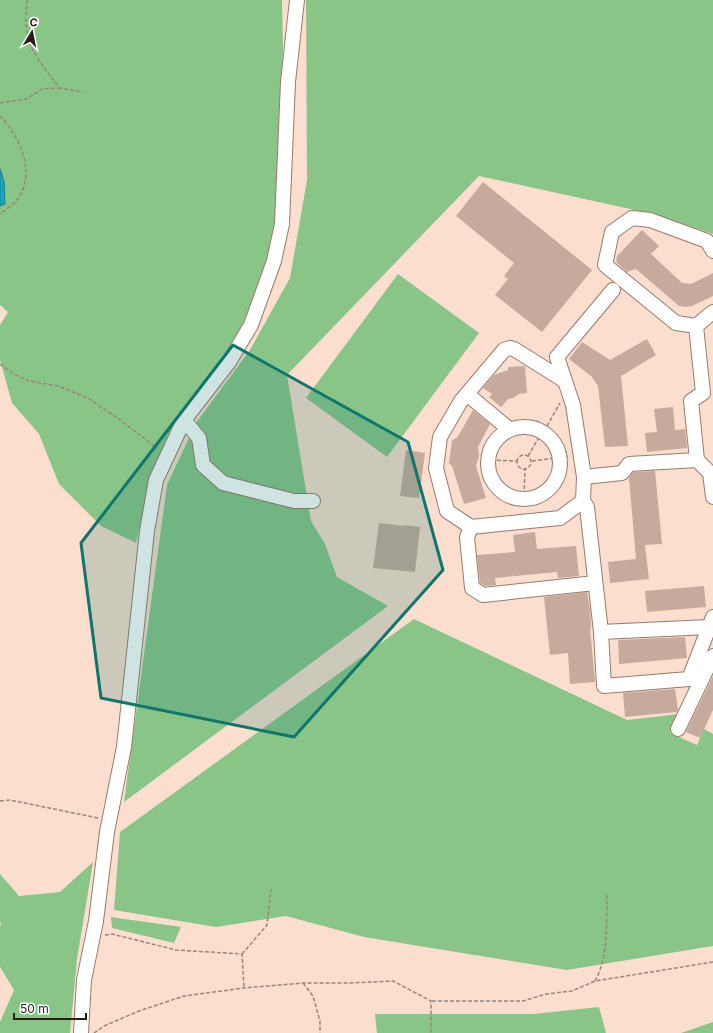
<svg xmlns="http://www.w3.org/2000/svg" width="713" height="1033" viewBox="0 0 713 1033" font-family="Inter,sans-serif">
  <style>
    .green { fill: #8ac588 }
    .water { fill: #17a6c3; stroke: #1c7d90 }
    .building { fill: #c6aa9b }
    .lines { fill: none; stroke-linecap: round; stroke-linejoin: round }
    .minor-casing { stroke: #967b6d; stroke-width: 16 }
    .path { stroke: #998579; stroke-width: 1.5; stroke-dasharray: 4 2; stroke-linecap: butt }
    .minor { stroke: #fff; stroke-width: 14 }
    .marked { fill: #0f766e; fill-opacity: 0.2; stroke: #0f766e; stroke-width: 3; stroke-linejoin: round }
  </style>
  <rect width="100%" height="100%" fill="#fcdece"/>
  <path class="green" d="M0,0H282L283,49L277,210L271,250L258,290L236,338L214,372L151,475L136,543L101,526L59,484L39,434L12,403L0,360V325L8,312L0,305V206L5,203L4,181L0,169Z
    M306,0H713V234L653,214L479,176L287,375L311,521L325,544L337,577L388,606L124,802L167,485L196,423L250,350L290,278L307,180Z
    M398,274L479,333L387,457L306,398Z
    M414,619L627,720L679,714L670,733L697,745L704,729L713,734V946L567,970L364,937L286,916L216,927L114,910L120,832Z
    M93,862L77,959L70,1033H0V1022L14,990L0,967V927L1,925L0,922V874L19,896L60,892Z
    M111,917L181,927L174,943L112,928Z
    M599,1007L606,1033H377L375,1014H534Z
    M713,1022V1033H681Z"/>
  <path class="water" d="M0,169L4,181L5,204L0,206Z"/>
  <path class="building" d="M483,182L592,270L542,332L495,295L508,279L504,276L514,263L456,216Z
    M642,230L659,246L651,254L682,283L691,284L713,273V296L692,306L686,307L679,306L636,269L627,272L618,264L616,262L617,256Z
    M647,339L656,355L621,376L628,446L605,447L598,386L591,376L569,359L582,342L610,360Z
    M525,366L527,393L519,394L513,398L508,399L501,407L489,397L492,394L483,388L494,375L508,370V367Z
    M673,407L675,430L685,429L687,448L647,452L645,433L657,432L654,409Z
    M473,410L490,424L478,447L479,456L476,466L486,498L464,504L452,466L449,463L452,440L457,438Z
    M406,450L425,453L419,498L400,496Z
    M655,471L662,544L645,545L649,579L610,583L608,562L636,559L629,478L633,472Z
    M379,523L404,526V525L420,527L415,572L373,568Z
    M535,532L537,549L576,546L579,576L558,578L557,572L495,578L496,585L485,586L480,583L477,555L515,552L513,535Z
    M704,586L706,607L647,612L645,591Z
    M587,592L590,610L591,628H590L595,682L570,684L568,653L550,655L544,597Z
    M685,637L687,658L619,664L618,640Z
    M713,676V710L700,738L686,732Z
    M675,689L678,710L677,712L625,717L623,693Z"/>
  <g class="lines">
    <defs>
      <path id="minor" d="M713,251L707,241L650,220L632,218L612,232L605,265L676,323L696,326L713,312
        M613,290L557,357L573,405L584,477L583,501L587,507L601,632L604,686L689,679L713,617
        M696,326L703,393L691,401L697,460L710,473L713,497
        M565,381L514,349L510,348L504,350L461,401L440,437L436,468L447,511L471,527L560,518L583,501
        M467,394L509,429
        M184,420L199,438L203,465L223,483L294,501H313
        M488 463a36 36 0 1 1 72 0a36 36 0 1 1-72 0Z
        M584,477L622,473L629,464L697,460
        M471,527L467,537L472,588L483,595L595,583
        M601,632L709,627
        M678,729L713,656
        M81,1033L84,980L96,921L107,832L124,747L147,531L156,480L184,420L229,362L251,325L274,261L282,224L288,82L297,0"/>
    </defs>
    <use href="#minor" class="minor-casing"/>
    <path class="path" d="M27,0C26,13 25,28 29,41C33,55 51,77 60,88L83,92
      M0,103L26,99L42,89L60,88
      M0,116C20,137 37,173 17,200C13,205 5,210 0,214
      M0,364L14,374L29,381L58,386L88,398L116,417L157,448
      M536,421C553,429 563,437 567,457H568
      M547,426L560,403
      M517 462a7 7 0 1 1 14 0a7 7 0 1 1-14 0Z
      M528,456L541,434
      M491,460L517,461
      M532,461L556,458
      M524,495L525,469
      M0,801L10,800L98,818
      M105,935L112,934L176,950L242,954L244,988
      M242,954L267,925L271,889
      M595,981C609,956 606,922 607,894
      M303,983L313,996L320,1021V1033
      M432,1001H523L546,994L572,991L595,981L713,962
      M94,1033L104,1026L139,1011L184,996L244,988L303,983H349L393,981L431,1001V1033"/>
    <use href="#minor" class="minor"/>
  </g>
  <path class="marked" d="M233,345L408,442L443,570L294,737L101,698L81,543Z"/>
  <g transform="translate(32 32) rotate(10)" stroke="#ffffff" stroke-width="3" paint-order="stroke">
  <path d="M0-3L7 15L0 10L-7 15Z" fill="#281e18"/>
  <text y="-6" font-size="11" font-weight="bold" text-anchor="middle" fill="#281e18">С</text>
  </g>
  <path d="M14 1013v6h72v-6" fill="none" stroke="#281e18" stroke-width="2"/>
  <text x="20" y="1013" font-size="12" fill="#281e18" stroke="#ffffff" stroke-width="3" paint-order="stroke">50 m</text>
</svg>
